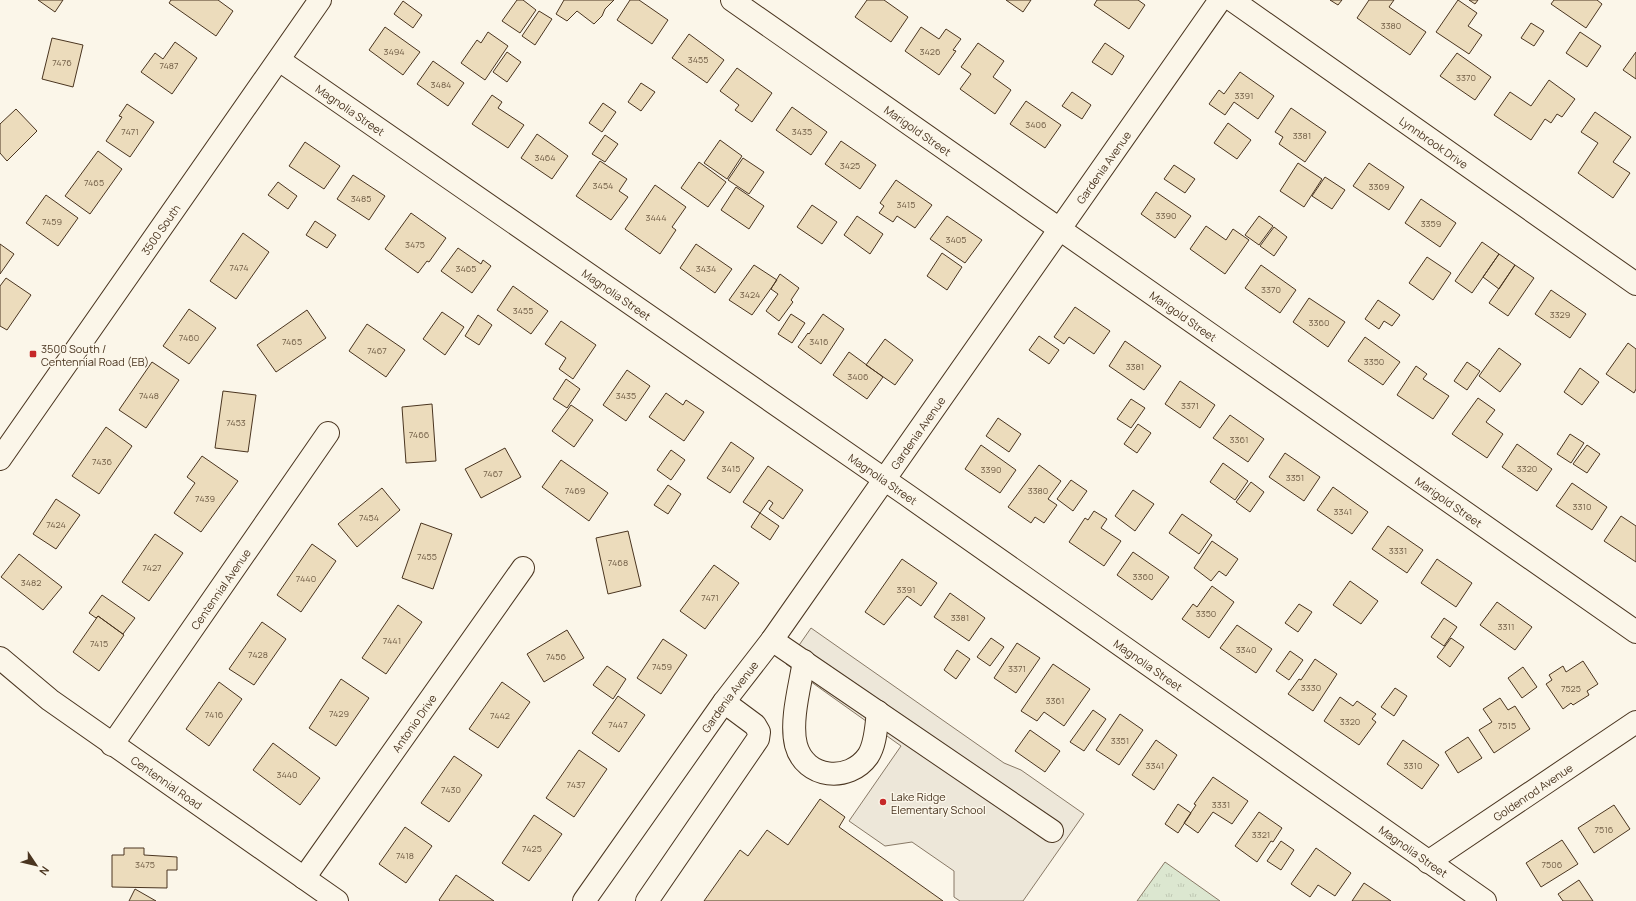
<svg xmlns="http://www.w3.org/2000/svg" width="1636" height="901" viewBox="0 0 1636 901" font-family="Manrope,sans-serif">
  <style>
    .grass { fill: url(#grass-tufts); stroke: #887966 }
    .parking { fill: #ede7d9; stroke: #887966 }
    .building { fill: #ecdcbc; stroke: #4a3520 }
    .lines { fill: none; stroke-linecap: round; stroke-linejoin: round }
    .minor-casing { stroke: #4a3520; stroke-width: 24 }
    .major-casing { stroke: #4a3520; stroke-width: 24 }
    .minor { stroke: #fbf6e9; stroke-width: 22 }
    .major { stroke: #fbf6e9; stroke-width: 22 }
    .poi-dot { fill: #c62828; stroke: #fbf6e9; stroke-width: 1.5 }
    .labels { text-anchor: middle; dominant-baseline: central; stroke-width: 3; stroke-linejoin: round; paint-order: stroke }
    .number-label { font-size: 9px; fill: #725f47 }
    .street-label { font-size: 11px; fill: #4a3520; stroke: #fbf6e9 }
    .poi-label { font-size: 11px; fill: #4a3520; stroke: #fbf6e9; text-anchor: start }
  </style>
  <defs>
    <pattern id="grass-tufts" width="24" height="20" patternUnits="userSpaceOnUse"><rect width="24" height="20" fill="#dce7d0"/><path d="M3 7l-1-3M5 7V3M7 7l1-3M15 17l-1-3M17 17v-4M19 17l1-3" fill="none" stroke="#bec7b2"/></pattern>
  </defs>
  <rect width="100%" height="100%" fill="#fbf6e9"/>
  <path class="grass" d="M1165,862L1220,901H1137Z"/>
  <path class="parking" d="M811,628L1004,763L1021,770L1084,814L1023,901H960L954,897V871L912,842L885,846L849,821L901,746L786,664Z"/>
  <path class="building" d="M38,0H63L55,12Z
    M171,0H218L233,11L216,36L169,3Z
    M517,0H523L536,10L520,33L502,21Z
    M564,0H614L605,9L602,16L594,24L577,11L567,21L556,14Z
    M630,0H639L668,20L652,44L617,20Z
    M867,0H884L908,17L891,42L855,17Z
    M1006,0H1031L1023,12Z
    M1097,0H1138L1145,5L1129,29L1094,5Z
    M1330,0H1342L1338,5Z
    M1369,0H1394L1389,7L1426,32L1410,55L1357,18Z
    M1458,0L1477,13L1468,26L1482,35L1469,54L1436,32Z
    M1469,0H1478L1475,4Z
    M1554,0H1597L1602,4L1586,28L1551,4Z
    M403,1L422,15L413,28L394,14Z
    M539,11L552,19L535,45L522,36Z
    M1531,23L1544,31L1534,46L1521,38Z
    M385,27L420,52L403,75L369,50Z
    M921,27L939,39L946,29L961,39L953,50L956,51L939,75L905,51Z
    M488,32L508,46L485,80L461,63L477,40L481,43Z
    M1580,32L1601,46L1587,67L1566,53Z
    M689,34L724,60L707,83L672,58Z
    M52,38L83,45L73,87L42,79Z
    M175,42L197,58L172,94L141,72L155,53L163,59Z
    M978,43L1004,61L993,77L1011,90L995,114L960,89L971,74L961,67Z
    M1105,43L1124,56L1112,75L1092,62Z
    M507,52L521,62L507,82L493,72Z
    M1636,52V79L1623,70Z
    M1457,53L1491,77L1475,100L1440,76Z
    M433,61L464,83L448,106L417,84Z
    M737,68L772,93L752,122L735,110L739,105L720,91Z
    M1240,72L1274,96L1258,119L1234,102L1225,115L1209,104L1219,90L1224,94Z
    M1549,80L1575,99L1562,117L1557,114L1551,123L1545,119L1531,140L1494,115L1510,92L1531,106Z
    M641,83L655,92L641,111L628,102Z
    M1072,92L1091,105L1082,119L1062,106Z
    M492,95L502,102L498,108L524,125L508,148L472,124Z
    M1026,101L1061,125L1045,148L1010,124Z
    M603,103L616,112L602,132L589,123Z
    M127,104L154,122L130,157L106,141L122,117L119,116Z
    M792,107L827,132L811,155L776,130Z
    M1291,108L1326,132L1305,162L1279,144L1283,137L1275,132Z
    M16,109L37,131L7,161L0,153V124Z
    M1595,112L1631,137L1613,162L1630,173L1613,198L1578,173L1598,143L1581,132Z
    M1228,123L1251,140L1237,159L1214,143Z
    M537,134L568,156L552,179L521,158Z
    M605,135L618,144L605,162L592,154Z
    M720,140L742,156L727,179L704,163Z
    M841,141L876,165L860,189L825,164Z
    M305,142L340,166L324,189L289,166Z
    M98,151L122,169L90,214L65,196Z
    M743,158L764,172L749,194L728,180Z
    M600,161L627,179L619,191L628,197L611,220L576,196Z
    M699,162L726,182L708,207L681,188Z
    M1298,163L1322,179L1304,207L1280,191Z
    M1369,163L1404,187L1389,210L1353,186Z
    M1174,165L1195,179L1185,193L1164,179Z
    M353,175L385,196L369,220L337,199Z
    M1325,177L1345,190L1332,209L1312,196Z
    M896,180L932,205L915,228L897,216L893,222L879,213L884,206L880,203Z
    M278,182L297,196L288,209L268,195Z
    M655,185L686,207L672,227L676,230L660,254L625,229Z
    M736,187L764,206L749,229L721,210Z
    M1156,192L1191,216L1175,238L1141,214Z
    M46,195L78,218L58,246L26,223Z
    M1421,199L1456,223L1440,247L1405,223Z
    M812,205L837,222L822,244L797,227Z
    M411,213L446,238L429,262L427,261L418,273L385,249Z
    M857,216L883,234L870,254L844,235Z
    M947,216L982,240L965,263L930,239Z
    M1259,216L1273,226L1259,245L1245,235Z
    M315,221L336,235L327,248L306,235Z
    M1206,226L1226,240L1233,229L1249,240L1225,274L1190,249Z
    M1274,227L1287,237L1274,256L1260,246Z
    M243,233L269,252L236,299L210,281Z
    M1482,242L1499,254L1472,293L1455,281Z
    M0,244L14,254L0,274Z
    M696,244L732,269L715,293L680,268Z
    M458,248L481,264L483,260L491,266L472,293L441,271Z
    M942,253L962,267L947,290L927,276Z
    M1499,254L1515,265L1499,289L1483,277Z
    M1427,257L1451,273L1433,300L1409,283Z
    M754,265L777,280L752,315L729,300Z
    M1261,265L1296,290L1280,313L1245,288Z
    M1515,265L1534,278L1508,316L1489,303Z
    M780,274L799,288L791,300L793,302L779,321L766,311L778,294L771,289Z
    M6,278L31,295L7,330L0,326V286Z
    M513,286L548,311L531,334L497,310Z
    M1551,290L1586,314L1570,338L1535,314Z
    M1309,298L1345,322L1328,347L1293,322Z
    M1378,300L1400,315L1392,326L1384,321L1379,329L1365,319Z
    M1075,307L1110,331L1094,354L1069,337L1064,344L1054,337Z
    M189,309L216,328L189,364L163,346Z
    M307,310L326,338L276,372L257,345Z
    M442,312L464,327L445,355L423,339Z
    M791,314L805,323L792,343L778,334Z
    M823,314L844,329L821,364L798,347L808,333L809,334Z
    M478,315L492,325L479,345L465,336Z
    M561,321L596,345L573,379L559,369L566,358L545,344Z
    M367,324L405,350L386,377L349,351Z
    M1039,336L1059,350L1049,364L1029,350Z
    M1365,337L1400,362L1383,385L1348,361Z
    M885,339L913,360L895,385L866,365Z
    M1125,341L1161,366L1144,390L1109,366Z
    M1628,343L1636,349V389L1634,393L1606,374Z
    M1499,348L1521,364L1500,392L1479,376Z
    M849,352L883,377L867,399L833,375Z
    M152,362L179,380L146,428L119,410Z
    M1467,362L1480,371L1467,390L1454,381Z
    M1416,366L1427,374L1423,379L1449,396L1433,419L1397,395Z
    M1580,368L1599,382L1582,405L1564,392Z
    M627,370L650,386L626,421L603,405Z
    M566,379L580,389L567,408L553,399Z
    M1180,381L1215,405L1200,428L1165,404Z
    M223,391L256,395L248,452L215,448Z
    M666,393L683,405L686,400L704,412L684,441L649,417Z
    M1478,398L1495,410L1486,422L1503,434L1487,458L1452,434Z
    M1131,399L1145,408L1131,428L1117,419Z
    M432,404L436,461L406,463L402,407Z
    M571,405L593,420L574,447L552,431Z
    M1230,415L1264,439L1248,462L1213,438Z
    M998,418L1021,434L1009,452L986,436Z
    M1138,424L1151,433L1137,453L1124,444Z
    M106,427L132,446L99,494L72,476Z
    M1570,434L1584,443L1571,463L1557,454Z
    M731,442L754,458L730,493L707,478Z
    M1517,444L1552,469L1537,491L1502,467Z
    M981,445L1016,470L1000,493L965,469Z
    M1587,445L1600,454L1587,473L1573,464Z
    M505,448L521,477L481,498L465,469Z
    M671,450L685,460L671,480L657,470Z
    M1285,453L1320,477L1304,501L1269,477Z
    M202,456L238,481L201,532L174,513L195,483L187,477Z
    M561,460L608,493L589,521L542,487Z
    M1223,463L1248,481L1235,500L1210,482Z
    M1039,465L1061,481L1048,499L1057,505L1044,523L1035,517L1031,523L1008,507Z
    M768,466L803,490L783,519L769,509L773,503L769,500L760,513L743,502Z
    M1071,480L1087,491L1073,511L1057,499Z
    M1251,482L1264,492L1250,512L1236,502Z
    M1572,483L1607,507L1592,530L1556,506Z
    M668,485L681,494L668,514L654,505Z
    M1333,487L1368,512L1352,534L1317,510Z
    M382,488L400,510L357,547L338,524Z
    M1133,490L1154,504L1135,531L1115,516Z
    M56,499L80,515L56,549L33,534Z
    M1094,511L1107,519L1101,528L1121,541L1104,566L1069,542L1085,518L1088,520Z
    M760,513L779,526L770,540L751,527Z
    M1182,514L1212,535L1199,554L1169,533Z
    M1621,516L1636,526V562L1604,541Z
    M421,523L452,534L433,589L402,578Z
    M1388,526L1423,550L1407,573L1372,549Z
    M628,531L641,586L608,594L596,538Z
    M155,534L183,553L149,601L122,582Z
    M1212,541L1238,559L1226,576L1219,571L1211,581L1194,568Z
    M312,544L336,561L301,612L277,595Z
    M1133,552L1169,577L1152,600L1117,575Z
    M19,554L62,587L43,610L1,577Z
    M902,559L937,583L921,606L907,596L884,625L865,612Z
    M1437,559L1472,583L1456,607L1421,583Z
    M714,565L739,583L705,629L680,611Z
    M1350,581L1378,601L1361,624L1333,605Z
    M1212,586L1234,602L1209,638L1182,619L1193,604L1197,607Z
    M950,593L985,618L969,641L934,617Z
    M102,595L135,618L123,634L98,616L96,618L89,613Z
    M1497,602L1532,627L1515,650L1480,625Z
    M1299,604L1312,612L1298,632L1285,623Z
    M398,605L422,622L386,674L362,658Z
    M98,616L124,635L99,671L73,652Z
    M1444,618L1457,627L1444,646L1431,637Z
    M262,622L286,639L254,685L229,669Z
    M1237,625L1272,649L1256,673L1220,648Z
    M567,630L584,658L544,682L527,654Z
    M991,638L1004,647L990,666L977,657Z
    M1451,638L1464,647L1450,667L1437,657Z
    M663,639L687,655L661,694L637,678Z
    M1017,643L1040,658L1016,693L994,678Z
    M957,650L970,659L956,679L944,670Z
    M1290,651L1303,660L1289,680L1276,671Z
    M1315,659L1337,674L1313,711L1288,694L1299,679L1301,680Z
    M1583,661L1598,684L1587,691L1589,695L1573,705L1571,703L1563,709L1546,684L1552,680L1549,675L1563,666L1566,672Z
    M1053,664L1090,689L1064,726L1044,712L1037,721L1021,711Z
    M607,666L626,679L613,699L593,685Z
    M1523,667L1537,687L1522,698L1508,678Z
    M341,679L369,698L336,746L309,728Z
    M219,682L242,699L209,746L186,729Z
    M502,682L530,702L498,748L469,729Z
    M1395,688L1407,696L1394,716L1381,707Z
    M618,696L645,715L619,752L592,733Z
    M1340,697L1353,706L1357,701L1376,714L1372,719L1376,722L1359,745L1324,721Z
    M1500,698L1508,710L1515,706L1530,729L1494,753L1479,730L1492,722L1483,709Z
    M1093,710L1106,719L1084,751L1070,742Z
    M1120,714L1143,730L1119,765L1096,750Z
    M1030,730L1060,751L1045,772L1015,751Z
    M1468,737L1482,758L1458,773L1445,752Z
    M1156,740L1177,755L1154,790L1132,775Z
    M1403,740L1439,765L1422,789L1387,764Z
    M273,743L320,778L300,805L253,770Z
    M579,750L607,769L574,817L546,798Z
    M454,756L482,775L449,822L421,803Z
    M1213,777L1248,801L1232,824L1213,812L1198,833L1184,823L1196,805L1194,804Z
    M820,799L845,817L839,827L943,901H704L740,850L748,856L767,830L788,845Z
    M1178,804L1191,813L1178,833L1165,824Z
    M1614,805L1630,829L1594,853L1578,828Z
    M1259,812L1282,828L1273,842L1271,841L1257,862L1235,846Z
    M534,815L562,834L529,881L502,863Z
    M405,827L432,846L406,883L379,864Z
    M1562,840L1578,864L1541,887L1526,863Z
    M1281,841L1294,850L1281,870L1267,861Z
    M124,848H144V855L177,857V870H167V888L112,887V855H124Z
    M1316,848L1351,873L1335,896L1318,885L1310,897L1291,884Z
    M456,875L494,901H440L439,900Z
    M1579,880L1593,901H1563L1558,894Z
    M1364,883L1391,901H1352Z
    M135,889L156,901H129Z"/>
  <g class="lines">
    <defs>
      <g id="minor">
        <path id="s1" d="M732,0L1636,632"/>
        <path id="s2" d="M1232,0L1636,284"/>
        <path id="s3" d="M279,60L907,495L1485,901"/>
        <path d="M772,640L1052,831"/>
        <path id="s4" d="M0,658L50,700L337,901"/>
        <path d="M804,661C800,686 790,721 796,745C805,779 849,783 868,756C876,744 876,726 878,712"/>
        <path id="s5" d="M112,745L328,433"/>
        <path id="s6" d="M1428,862L1636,722"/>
        <path id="s7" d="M304,878L523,568"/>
        <path id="s8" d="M584,901L724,702L772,640L1220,0"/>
        <path d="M647,901L758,739L759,732L755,725L724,702"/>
      </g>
      <g id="major">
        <path id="s9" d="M0,459L320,0"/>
      </g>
    </defs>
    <use href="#minor" class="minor-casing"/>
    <use href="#major" class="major-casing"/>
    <use href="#minor" class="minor"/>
    <use href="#major" class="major"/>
  </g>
  <g class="poi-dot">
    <rect x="29" y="350" width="8" height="8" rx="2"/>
    <circle cx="883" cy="802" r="4"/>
  </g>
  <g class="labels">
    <g class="number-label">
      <text x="1391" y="25">3380</text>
      <text x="394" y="51">3494</text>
      <text x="930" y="51">3426</text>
      <text x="698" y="59">3455</text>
      <text x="62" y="62">7476</text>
      <text x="169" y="65">7487</text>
      <text x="1466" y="77">3370</text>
      <text x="441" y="84">3484</text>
      <text x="1244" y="95">3391</text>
      <text x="1036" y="124">3406</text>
      <text x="130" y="131">7471</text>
      <text x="802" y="131">3435</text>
      <text x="1302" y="135">3381</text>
      <text x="545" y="157">3464</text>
      <text x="850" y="165">3425</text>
      <text x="94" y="182">7465</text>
      <text x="603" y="185">3454</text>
      <text x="1379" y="186">3369</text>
      <text x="361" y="198">3485</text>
      <text x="906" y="204">3415</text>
      <text x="1166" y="215">3390</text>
      <text x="656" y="217">3444</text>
      <text x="52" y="221">7459</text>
      <text x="1431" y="223">3359</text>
      <text x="956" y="239">3405</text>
      <text x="415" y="244">3475</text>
      <text x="239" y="267">7474</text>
      <text x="466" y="268">3465</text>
      <text x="706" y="268">3434</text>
      <text x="1271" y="289">3370</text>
      <text x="750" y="294">3424</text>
      <text x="523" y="310">3455</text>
      <text x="1560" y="314">3329</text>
      <text x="1319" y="322">3360</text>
      <text x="189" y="337">7460</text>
      <text x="292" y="341">7465</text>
      <text x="819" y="341">3416</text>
      <text x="377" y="350">7467</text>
      <text x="1374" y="361">3350</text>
      <text x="1135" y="366">3381</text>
      <text x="858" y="376">3406</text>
      <text x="149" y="395">7448</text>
      <text x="626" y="395">3435</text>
      <text x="1190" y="405">3371</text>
      <text x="236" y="422">7453</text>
      <text x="419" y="434">7466</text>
      <text x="1239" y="439">3361</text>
      <text x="102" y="461">7436</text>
      <text x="731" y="468">3415</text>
      <text x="1527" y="468">3320</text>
      <text x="991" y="469">3390</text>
      <text x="493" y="473">7467</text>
      <text x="1295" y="477">3351</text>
      <text x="575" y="490">7469</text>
      <text x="1038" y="490">3380</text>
      <text x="205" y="498">7439</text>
      <text x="1582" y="506">3310</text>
      <text x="1343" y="511">3341</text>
      <text x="369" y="517">7454</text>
      <text x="56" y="524">7424</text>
      <text x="1398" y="550">3331</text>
      <text x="427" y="556">7455</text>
      <text x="618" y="562">7468</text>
      <text x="152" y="567">7427</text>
      <text x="1143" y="576">3360</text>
      <text x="306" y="578">7440</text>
      <text x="31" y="582">3482</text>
      <text x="906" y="589">3391</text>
      <text x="710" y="597">7471</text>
      <text x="1206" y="613">3350</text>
      <text x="960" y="617">3381</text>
      <text x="1506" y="626">3311</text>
      <text x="392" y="640">7441</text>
      <text x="99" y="643">7415</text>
      <text x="1246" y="649">3340</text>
      <text x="258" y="654">7428</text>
      <text x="556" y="656">7456</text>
      <text x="662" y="666">7459</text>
      <text x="1017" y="668">3371</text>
      <text x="1311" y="687">3330</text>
      <text x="1571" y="688">7525</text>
      <text x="1055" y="700">3361</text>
      <text x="339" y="713">7429</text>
      <text x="214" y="714">7416</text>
      <text x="500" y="715">7442</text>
      <text x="1350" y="721">3320</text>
      <text x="618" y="724">7447</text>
      <text x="1507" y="725">7515</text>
      <text x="1120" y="740">3351</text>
      <text x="1155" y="765">3341</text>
      <text x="1413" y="765">3310</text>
      <text x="287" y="774">3440</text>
      <text x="576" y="784">7437</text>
      <text x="451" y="789">7430</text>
      <text x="1221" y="804">3331</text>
      <text x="1604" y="829">7516</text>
      <text x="1261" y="834">3321</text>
      <text x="532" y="848">7425</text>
      <text x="405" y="855">7418</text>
      <text x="145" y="864">3475</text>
      <text x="1552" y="864">7506</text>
    </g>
    <g class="street-label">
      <text stroke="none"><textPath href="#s3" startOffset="87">Magnolia Street</textPath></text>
      <text stroke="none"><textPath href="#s1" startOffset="227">Marigold Street</textPath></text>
      <text stroke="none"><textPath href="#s2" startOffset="247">Lynnbrook Drive</textPath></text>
      <text stroke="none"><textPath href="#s8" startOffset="899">Gardenia Avenue</textPath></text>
      <text stroke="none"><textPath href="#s9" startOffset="280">3500 South</textPath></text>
      <text stroke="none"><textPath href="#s3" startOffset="411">Magnolia Street</textPath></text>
      <text stroke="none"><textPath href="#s1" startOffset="551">Marigold Street</textPath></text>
      <text stroke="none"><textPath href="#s8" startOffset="575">Gardenia Avenue</textPath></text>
      <text stroke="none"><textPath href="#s3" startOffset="735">Magnolia Street</textPath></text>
      <text stroke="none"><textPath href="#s1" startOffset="875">Marigold Street</textPath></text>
      <text stroke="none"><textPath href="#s5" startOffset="190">Centennial Avenue</textPath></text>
      <text stroke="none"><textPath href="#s3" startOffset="1059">Magnolia Street</textPath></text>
      <text stroke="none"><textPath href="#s8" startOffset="251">Gardenia Avenue</textPath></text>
      <text stroke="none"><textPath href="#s7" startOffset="190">Antonio Drive</textPath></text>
      <text stroke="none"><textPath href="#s4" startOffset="208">Centennial Road</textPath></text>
      <text stroke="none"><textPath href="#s6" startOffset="126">Goldenrod Avenue</textPath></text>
      <text stroke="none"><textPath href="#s3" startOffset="1383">Magnolia Street</textPath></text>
    </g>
    <g class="poi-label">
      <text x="41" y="348">3500 South /<tspan x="41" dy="13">Centennial Road (EB)</tspan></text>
      <text x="891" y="796">Lake Ridge<tspan x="891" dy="13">Elementary School</tspan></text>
    </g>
  </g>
  <g transform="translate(36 865) rotate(125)" stroke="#fbf6e9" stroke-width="3" paint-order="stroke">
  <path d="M0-3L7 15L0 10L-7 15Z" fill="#4a3520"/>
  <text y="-6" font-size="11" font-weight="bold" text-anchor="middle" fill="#4a3520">N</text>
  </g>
</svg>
